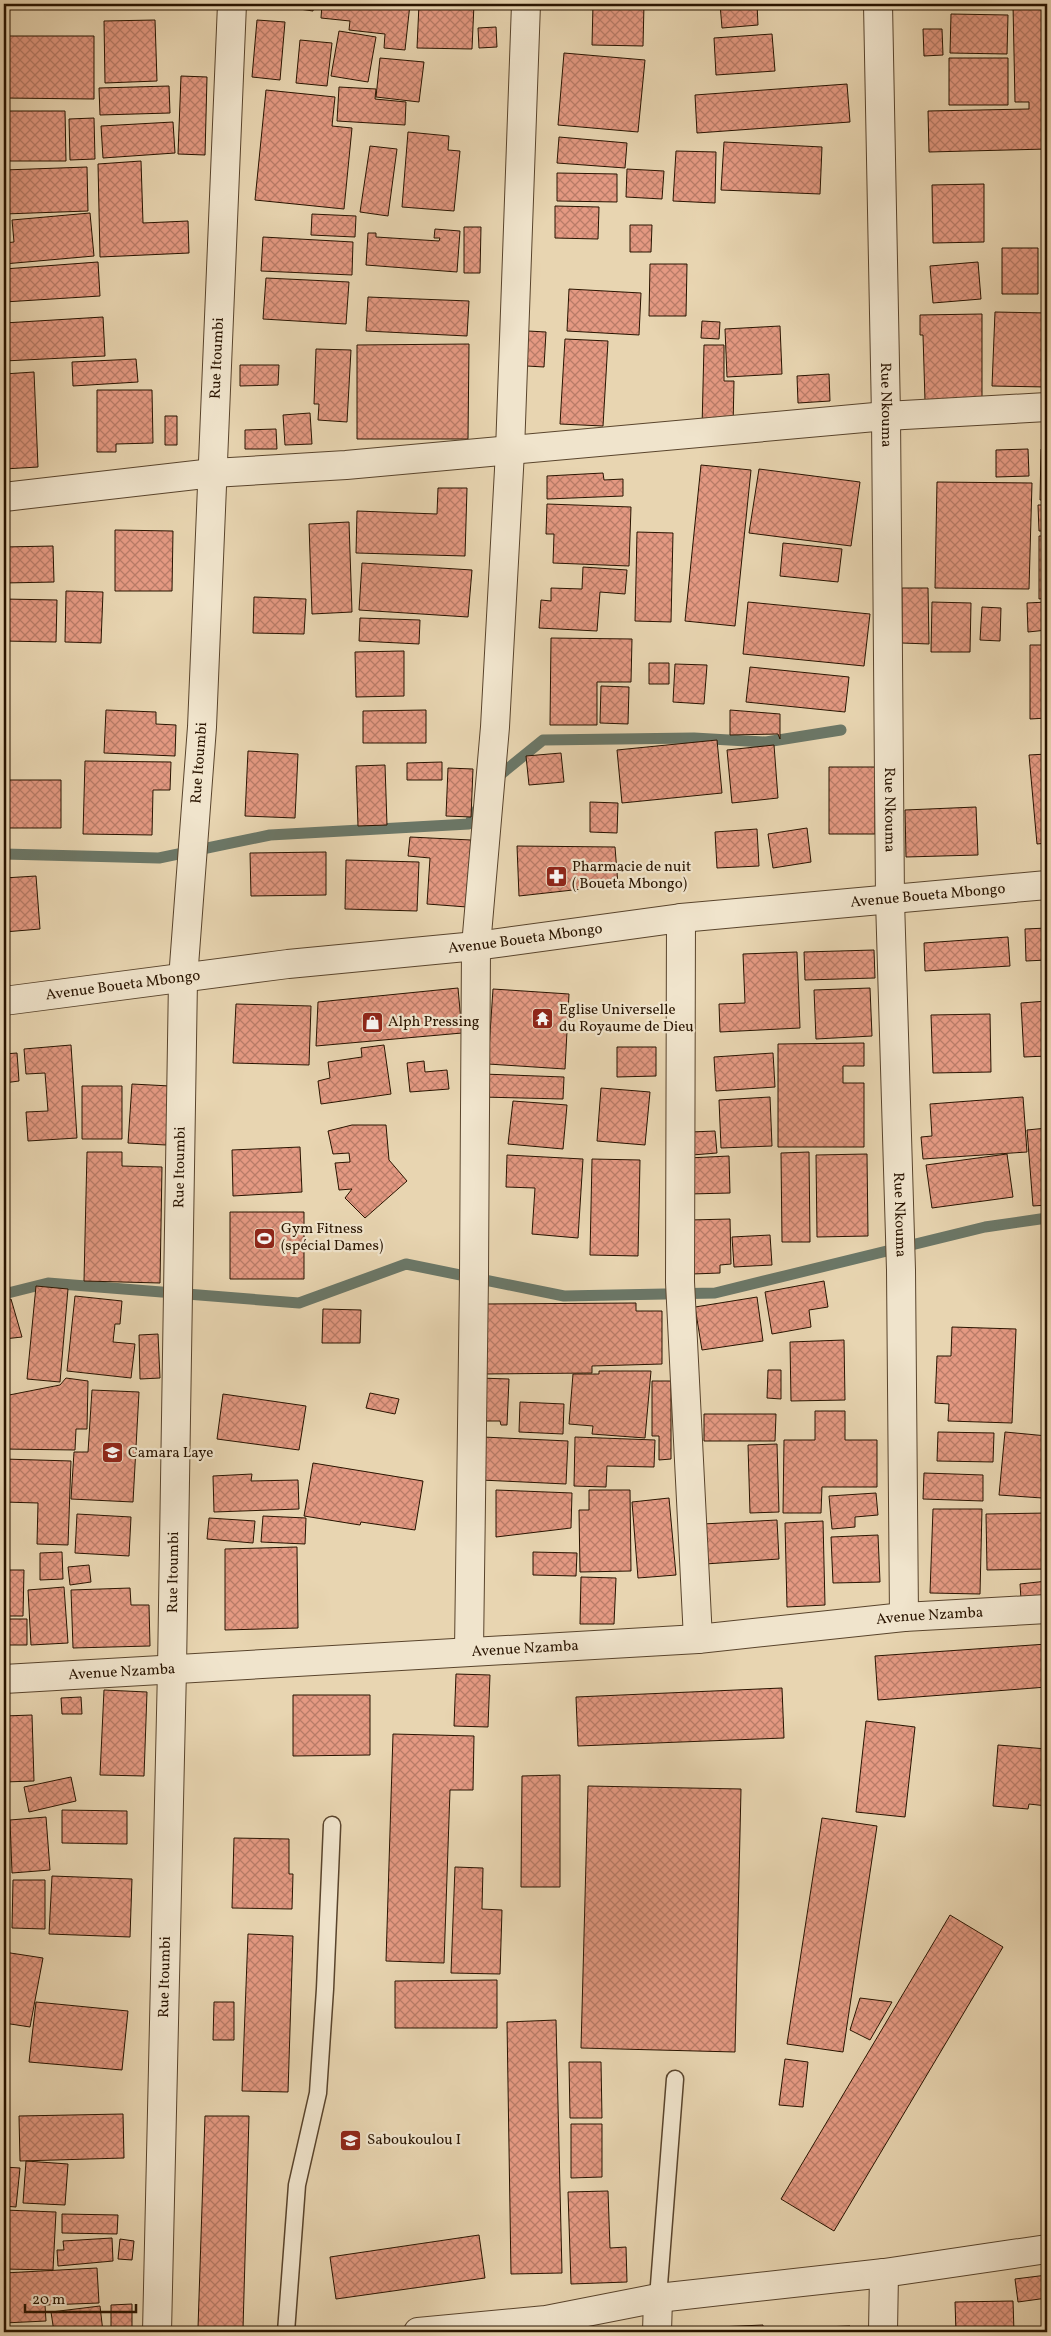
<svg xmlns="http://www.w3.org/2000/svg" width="1051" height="2336" viewBox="0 0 1051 2336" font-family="Vollkorn,serif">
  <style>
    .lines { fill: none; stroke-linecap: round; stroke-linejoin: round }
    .stream { stroke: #6b7767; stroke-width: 11 }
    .building { fill: url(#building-cross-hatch); stroke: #291400 }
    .service-casing { stroke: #59442c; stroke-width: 19 }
    .minor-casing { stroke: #59442c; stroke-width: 30 }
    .tertiary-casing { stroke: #59442c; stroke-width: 30 }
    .service { stroke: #f0e4cc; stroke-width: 16 }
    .minor { stroke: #f0e4cc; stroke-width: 28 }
    .tertiary { stroke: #f0e4cc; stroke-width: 28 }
    .labels { text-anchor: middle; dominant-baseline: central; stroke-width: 4.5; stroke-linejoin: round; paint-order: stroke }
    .street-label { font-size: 15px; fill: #291400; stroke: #f0e4cc }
    .poi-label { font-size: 15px; fill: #291400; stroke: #f0e4cc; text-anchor: start }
  </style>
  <defs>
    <pattern id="building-cross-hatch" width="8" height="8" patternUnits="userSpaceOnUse" patternTransform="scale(1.25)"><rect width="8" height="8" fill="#e49982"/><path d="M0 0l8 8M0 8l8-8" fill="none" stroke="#b97c68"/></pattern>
  </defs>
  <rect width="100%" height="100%" fill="#e8d5b1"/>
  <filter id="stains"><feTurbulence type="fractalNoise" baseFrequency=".004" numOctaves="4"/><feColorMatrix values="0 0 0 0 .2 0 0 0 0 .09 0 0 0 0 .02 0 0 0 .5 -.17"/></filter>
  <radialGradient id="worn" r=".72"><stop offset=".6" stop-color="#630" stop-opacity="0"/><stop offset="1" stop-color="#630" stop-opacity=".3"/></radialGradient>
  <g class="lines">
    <path class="stream" d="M495,779L543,740L694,738L766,742L841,730
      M4,854L159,858L270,835L469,824L481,803
      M4,1294L48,1283L299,1303L406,1264L564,1296L715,1293L985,1227L1047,1218"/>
  </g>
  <path class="building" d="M95,4H125V6H95Z
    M265,4H314L313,11Z
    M322,4H410L405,50L384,48L385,34L349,30L350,21L321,18Z
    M419,4H474L472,49L417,48Z
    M593,4H644L643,46L592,45Z
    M720,4H757L758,25L722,28Z
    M1013,5H1047V149L929,152L928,111L1029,109V102H1015Z
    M951,14L1008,15L1007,54L950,53Z
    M155,20L157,81L105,83L104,21Z
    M257,20L285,22L280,80L252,77Z
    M496,27L497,47L479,48L478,28Z
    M923,29H942L943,55L924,56Z
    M339,31L376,37L368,82L331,76Z
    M772,34L775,71L716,75L714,38Z
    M4,36H94V99L4,98Z
    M300,40L332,43L327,86L296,83Z
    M564,53L645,60L638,132L558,125Z
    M380,58L424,62L419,102L376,97Z
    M949,58H1008V105H949Z
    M181,76L207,77L205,155L178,154Z
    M847,84L850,122L697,133L695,95Z
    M169,86L170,113L100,115L99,88Z
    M339,87L376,89L375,99L406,102L405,125L337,121Z
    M266,90L335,97L332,126L352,128L344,209L255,200Z
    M4,111H65L66,161H4Z
    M94,118L95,159L70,160L69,119Z
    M173,122L175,153L103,158L101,126Z
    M408,132L449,136L448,150L460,151L454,211L402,207Z
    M559,137L627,143L625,168L557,163Z
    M724,142L822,147L820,194L721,190Z
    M370,146L397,149L388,216L360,212Z
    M676,151L716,152L715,203L673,201Z
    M141,161L143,223L188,221L189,253L100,257L98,164Z
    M87,167L88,211L4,214V170Z
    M627,169L664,171L662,199L626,197Z
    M557,173L617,174V202L557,201Z
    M984,184V242L933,243L932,185Z
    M555,206L599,207L598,239L555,238Z
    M90,213L94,256L4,264V243L14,242L12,220Z
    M312,214L356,216L355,237L311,235Z
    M630,225H652L651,252H630Z
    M464,227H481L480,273H464Z
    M435,229L460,231L457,272L366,265L368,233H376V237L439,241L440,238H434Z
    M263,237L353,242L352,275L261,271Z
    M1002,248H1038V294H1002Z
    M98,262L100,296L4,302V269Z
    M978,262L981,299L933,303L930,266Z
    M650,264H687L686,316H649Z
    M266,278L349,282L346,324L263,319Z
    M569,289L641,293L639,335L567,331Z
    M368,297L469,301L467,336L366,331Z
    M995,312L1047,313V387L992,386Z
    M982,314V400L925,401L923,335H920V315Z
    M103,317L105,356L4,361V323Z
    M702,321L720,322L719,339L701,338Z
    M780,326L782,374L727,377L725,329Z
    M528,331L546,332L544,367L527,366Z
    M565,339L608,341L603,426L560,424Z
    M469,344L468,439H357V345Z
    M704,345H724V381H734L733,428H702Z
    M316,349L351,350L347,422L318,420L319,404H314Z
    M136,359L138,382L73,386L72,362Z
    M240,365H279L278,385L240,386Z
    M34,372L38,467L4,469V374Z
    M829,374L830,401L798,403L797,376Z
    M97,390H152L153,443L116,444V452H97Z
    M310,413L312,444L285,445L283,415Z
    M165,416H177V445H165Z
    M276,429L277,449H245V430Z
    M1028,449L1029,476L996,477V450Z
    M1041,449H1047V500H1040Z
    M701,465L751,470L735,626L685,621Z
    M759,469L860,482L851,546L749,533Z
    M603,473L604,480L623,479V496L547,499V476Z
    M937,482L1032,483L1029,589L935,588Z
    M438,488H467L465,556L356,553L357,511L437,514Z
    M547,504L631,507L629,566L553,563L554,534H546Z
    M1038,505H1047V531H1039Z
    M349,522L352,612L312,614L309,524Z
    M115,530L173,531L172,591H115Z
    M637,532L673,533L671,622L635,621Z
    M1039,536H1047V598L1039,599Z
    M783,543L842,549L838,582L780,576Z
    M53,546L54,582L4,583V547Z
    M362,563L472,570L468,617L359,610Z
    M583,567L627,570L625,594L600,592L597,631L539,628L541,600L551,601V588L582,589Z
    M902,588H928L929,644L902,643Z
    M66,591L103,592L101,643L65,642Z
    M254,597L306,599L304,634L253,633Z
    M4,599L57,600L56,642L4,641Z
    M748,602L870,614L864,666L743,654Z
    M932,602L971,603L970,652H931Z
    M1047,602V630L1028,632L1027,603Z
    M982,607L1001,608L1000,641L980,640Z
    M360,618L420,620L419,644L359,641Z
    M551,638L632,639L631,682H597V725H550Z
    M1030,645H1047V718L1030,719Z
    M404,651V696L356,697L355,652Z
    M649,663H669V684H649Z
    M675,664L707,665L704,704L673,702Z
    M750,667L849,677L845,712L746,702Z
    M601,686L629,687L628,724L600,723Z
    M106,710L156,712V724L176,725L175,756L104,753Z
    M426,710V743H363V711Z
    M730,710L780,714V739L778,734L730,735Z
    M717,740L722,793L622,803L617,750Z
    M774,745L778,798L732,803L727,750Z
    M248,751L298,754L295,818L245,816Z
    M561,753L564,782L529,785L526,756Z
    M1047,754V843L1037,844L1029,755Z
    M85,761L171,762L170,790H153L152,835L83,834Z
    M442,762V780H407V763Z
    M385,765L387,825L358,826L356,766Z
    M829,767H875V834H829Z
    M448,768L473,769L471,817L446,816Z
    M4,780H61V828H4Z
    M590,802L618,803L617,833L590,832Z
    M976,807L978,855L906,857L905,810Z
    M807,828L811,862L773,868L768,834Z
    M757,829L759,866L717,868L715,832Z
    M410,837L471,840L467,907L427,904L430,858L408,856Z
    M517,846L615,847L618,885L519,896Z
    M326,852V895L251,896L250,853Z
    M346,860L419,862L417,911L345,909Z
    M36,876L40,929L4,932V878Z
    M1047,928V960L1026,961L1025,929Z
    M1008,937L1010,966L925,971L924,943Z
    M874,950L875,978L805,980L804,952Z
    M797,952L800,1028L720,1032L719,1004L745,1003L743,954Z
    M458,988L462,1033L316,1046L318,1002Z
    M870,988L872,1036L816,1039L814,990Z
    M493,989L569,994L565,1069L488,1064Z
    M1047,1001V1056L1024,1057L1021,1003Z
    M236,1004L311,1006L309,1065L233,1063Z
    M990,1014L991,1072L933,1073L931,1015Z
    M864,1043V1066H843V1083H864V1147H778V1044Z
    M71,1045L77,1138L28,1141L26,1112L48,1111L45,1073L26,1074L24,1049Z
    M384,1045L391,1094L321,1104L318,1081L330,1078L328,1062L362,1057L361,1048Z
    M617,1047H656V1076L617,1077Z
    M17,1053L19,1081L4,1083V1054Z
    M773,1053L775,1087L716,1091L714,1057Z
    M424,1061L425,1072L447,1070L449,1089L410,1092L407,1063Z
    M483,1074L564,1077L563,1099L481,1097Z
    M132,1084L170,1086L166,1145L128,1143Z
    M82,1086H122V1139H82Z
    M601,1088L650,1092L645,1145L597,1141Z
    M770,1097L772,1146L721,1148L719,1100Z
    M1023,1097L1027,1152L923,1159L921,1137L932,1136L930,1104Z
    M513,1101L567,1105L563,1149L508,1144Z
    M352,1125H386L389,1160L407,1181L365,1218L345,1198L352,1189L339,1190L335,1163L350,1162L349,1153L333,1154L328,1131Z
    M1047,1128V1205L1033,1206L1027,1130Z
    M715,1131L717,1153L692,1155L691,1132Z
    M300,1147L302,1192L233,1196L232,1150Z
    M87,1152H122V1166L162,1167L160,1283L84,1281Z
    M809,1152L810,1242H782L781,1153Z
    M867,1154L868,1236L817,1237L816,1155Z
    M1007,1154L1013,1197L932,1208L926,1165Z
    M507,1155L583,1159L578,1238L532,1234L535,1188L506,1187Z
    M729,1156L730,1193L689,1194L688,1158Z
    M4,1159H6V1205H4Z
    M592,1159L640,1160L638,1256L590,1255Z
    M230,1212H304V1279H230Z
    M730,1219L731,1264L720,1265V1273L692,1274L690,1220Z
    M770,1235L772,1265L734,1267L732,1237Z
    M824,1281L828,1307L809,1310L811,1327L772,1334L765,1292Z
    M36,1286L68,1289L60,1382L27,1379Z
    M75,1296L122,1301L120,1324H115L113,1342L135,1344L131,1378L67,1371Z
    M757,1297L763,1341L702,1350L695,1307Z
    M11,1299L22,1337L4,1339V1302Z
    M636,1303V1311H662V1364L592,1366V1373L484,1374V1304Z
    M323,1309L361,1310L360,1343H322Z
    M952,1327L1016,1329L1012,1423L948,1421L949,1404L935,1403L937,1356H951Z
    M158,1334L160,1378L140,1379L139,1335Z
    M844,1340L845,1400L791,1401L790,1342Z
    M768,1370H781V1399L767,1398Z
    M599,1371H651L645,1438L592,1434L593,1426L569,1424L573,1374H599Z
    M66,1378L88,1381L87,1429H76L75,1450L4,1449V1396L60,1385Z
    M479,1378L509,1379L507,1425H501L500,1421H483Z
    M652,1381H671V1459L659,1460V1436H652Z
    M92,1390L139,1392L133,1502L71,1499L74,1452H88Z
    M370,1393L399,1399L395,1414L366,1408Z
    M223,1394L306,1406L299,1450L217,1439Z
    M520,1402L564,1404L563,1434L519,1432Z
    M815,1411H845V1440H877V1487H822L821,1513H783L784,1440H815Z
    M704,1414H776L775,1441H704Z
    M938,1432L994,1433L993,1462L937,1461Z
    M1005,1432L1047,1436L1042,1498L999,1495Z
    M483,1437L568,1441L566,1484L481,1480Z
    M575,1437L655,1440L654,1467L607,1466L606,1487L574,1486Z
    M777,1444L779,1512L750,1513L748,1445Z
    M4,1459L71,1461L68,1545L37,1544L38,1503L4,1502Z
    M313,1463L423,1481L415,1530L361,1522L360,1525L304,1516Z
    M924,1473L983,1475V1501L923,1499Z
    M252,1474L251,1481L298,1480L299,1509L214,1512L213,1476Z
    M496,1490L572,1493L571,1528L496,1537Z
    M589,1490H630L631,1571L580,1572L579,1510H589Z
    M876,1493L878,1515L855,1517V1527L832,1529L829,1496Z
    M669,1498L676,1575L638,1578L632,1502Z
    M933,1509H982L980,1594L930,1593Z
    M1047,1513V1569L987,1570L986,1514Z
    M77,1514L131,1517L129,1556L75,1553Z
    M263,1516L306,1518L305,1544L261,1542Z
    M209,1518L255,1521L253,1543L207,1539Z
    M777,1520L779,1559L705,1564L703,1524Z
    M823,1521L825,1605L787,1607L785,1523Z
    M878,1535L880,1582L833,1583L831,1537Z
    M297,1547L298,1628L225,1630V1549Z
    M62,1552L63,1579L40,1580V1553Z
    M533,1552L577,1553L576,1576L533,1575Z
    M89,1565L91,1582L70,1585L68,1567Z
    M4,1570H24L23,1616H4Z
    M581,1577L616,1578L614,1624H580Z
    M1047,1581V1596L1021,1599L1020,1584Z
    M64,1587L68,1643L31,1645L28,1590Z
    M130,1588L131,1605H149L150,1646L73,1648L71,1590Z
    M4,1619H27V1645H4Z
    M1047,1644V1687L878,1700L875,1656Z
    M456,1674L490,1675L488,1727L454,1726Z
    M782,1688L784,1738L578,1746L576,1697Z
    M104,1690L147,1692L144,1776L100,1775Z
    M293,1695H370V1755L293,1756Z
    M81,1697L82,1714H62L61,1698Z
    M32,1715L34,1781L4,1782V1716Z
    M866,1721L915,1727L905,1817L856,1812Z
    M393,1734L474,1736L473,1790H450L444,1963L386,1961Z
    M998,1745L1047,1749V1806L1029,1804L1028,1809L993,1806Z
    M560,1775V1887H521L522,1776Z
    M71,1777L76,1801L29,1812L24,1787Z
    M588,1786L741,1789L735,2052L581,2048Z
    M62,1810L127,1811V1844L62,1843Z
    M46,1817L50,1870L12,1873L10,1820Z
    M822,1818L877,1826L843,2052L787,2044Z
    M234,1838L289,1839V1874H293L292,1909L232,1908Z
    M455,1867L483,1868L482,1909L502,1910L500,1974L451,1973Z
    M52,1876L132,1879L130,1937L49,1934Z
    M13,1880H45V1929L12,1928Z
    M950,1915L1003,1947L834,2231L781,2199Z
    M248,1934L293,1936L288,2092L242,2091Z
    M4,1952L43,1958L30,2027L4,2023Z
    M497,1980V2028H395V1981Z
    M860,1998L892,2002L870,2040L850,2030Z
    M36,2002L128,2011L122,2070L29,2062Z
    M214,2002H234V2040H213Z
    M556,2020L562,2273L511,2274L507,2022Z
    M785,2059L808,2062L803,2107L779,2105Z
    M569,2062H601L602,2118H570Z
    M123,2114L124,2158L20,2161L19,2116Z
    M205,2116H249L243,2329L198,2328Z
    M571,2124H602V2177L571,2178Z
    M26,2161L68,2164L65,2205L23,2203Z
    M4,2167L20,2168L16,2207L4,2206Z
    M608,2191L610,2248L626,2247L627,2282L571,2284L568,2192Z
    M4,2210L56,2212L53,2270L4,2269Z
    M62,2214L118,2215L117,2234L62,2233Z
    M479,2235L485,2278L336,2299L330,2257Z
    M112,2238L113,2261L58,2266L57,2250H64L63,2241Z
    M120,2239L134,2241L132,2260L118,2259Z
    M97,2268L99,2303L45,2305L46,2321L4,2323V2273Z
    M1047,2275V2298L1018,2302L1015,2279Z
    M1013,2301L1014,2332H956L955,2302Z
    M132,2304V2332H111V2305Z
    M100,2306L103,2332H54L51,2312Z
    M763,2325V2332H695V2328Z
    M850,2326V2332H767V2329Z
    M612,2329H643V2332H612Z"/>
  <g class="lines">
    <defs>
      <path id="service" d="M658,2298L675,2079
        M286,2332L297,2185L318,2093L325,1989L332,1825"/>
      <g id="minor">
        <path id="s1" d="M878,4L886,416L890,900L901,1270L904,1617"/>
        <path d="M4,497L213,473L346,465L886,416L1047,407"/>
        <path d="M681,918L680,1282L698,1639"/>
        <path d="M469,1651L474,1276L476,946L495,727L510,451L526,4"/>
        <path id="s2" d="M4,1679L698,1639L904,1617L1047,1609"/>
        <path d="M418,2332L546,2320L658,2298L884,2273L1047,2249"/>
        <path d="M657,2332L658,2298"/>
        <path d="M883,2332L884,2273"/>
      </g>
      <g id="tertiary">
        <path id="s3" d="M4,1001L288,964L476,946L681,918L1047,885"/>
        <path id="s4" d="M157,2332L172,1669L183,979L202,727L232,4"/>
      </g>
    </defs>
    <use href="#service" class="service-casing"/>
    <use href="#minor" class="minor-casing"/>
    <use href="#tertiary" class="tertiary-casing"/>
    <use href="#service" class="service"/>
    <use href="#minor" class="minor"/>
    <use href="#tertiary" class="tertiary"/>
  </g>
  <defs>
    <symbol id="pharmacy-square" viewBox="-11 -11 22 22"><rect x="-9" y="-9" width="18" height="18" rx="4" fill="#8f2418" stroke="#f0e4cc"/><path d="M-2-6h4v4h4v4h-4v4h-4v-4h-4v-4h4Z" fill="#fff"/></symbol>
    <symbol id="temple-square" viewBox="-11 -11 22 22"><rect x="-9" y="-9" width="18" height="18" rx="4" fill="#8f2418" stroke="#f0e4cc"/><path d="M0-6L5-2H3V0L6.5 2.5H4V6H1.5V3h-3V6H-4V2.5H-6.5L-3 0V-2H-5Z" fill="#fff"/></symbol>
    <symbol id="shop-square" viewBox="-11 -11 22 22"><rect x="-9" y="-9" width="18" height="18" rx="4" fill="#8f2418" stroke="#f0e4cc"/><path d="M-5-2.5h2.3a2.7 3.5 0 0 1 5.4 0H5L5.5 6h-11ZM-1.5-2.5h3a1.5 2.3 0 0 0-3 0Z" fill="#fff"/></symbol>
    <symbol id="stadium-square" viewBox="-11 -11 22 22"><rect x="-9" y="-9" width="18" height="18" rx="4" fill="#8f2418" stroke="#f0e4cc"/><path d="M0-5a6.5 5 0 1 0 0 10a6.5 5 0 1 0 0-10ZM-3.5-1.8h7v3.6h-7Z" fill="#fff"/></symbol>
    <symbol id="school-square" viewBox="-11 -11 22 22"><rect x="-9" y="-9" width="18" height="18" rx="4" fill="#8f2418" stroke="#f0e4cc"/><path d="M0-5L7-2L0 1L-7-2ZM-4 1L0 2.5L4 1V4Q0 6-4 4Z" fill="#fff"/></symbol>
  </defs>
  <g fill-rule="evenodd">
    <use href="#pharmacy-square" x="544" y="864" width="25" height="25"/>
    <use href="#temple-square" x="530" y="1006" width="25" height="25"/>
    <use href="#shop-square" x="360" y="1010" width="25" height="25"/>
    <use href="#stadium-square" x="252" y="1226" width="25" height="25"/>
    <use href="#school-square" x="100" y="1440" width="25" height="25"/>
    <use href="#school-square" x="338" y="2128" width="25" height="25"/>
  </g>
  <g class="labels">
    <g class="street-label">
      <text stroke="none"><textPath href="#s4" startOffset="1975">Rue Itoumbi</textPath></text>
      <text stroke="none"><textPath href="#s1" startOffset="401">Rue Nkouma</textPath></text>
      <text stroke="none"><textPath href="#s4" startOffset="1570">Rue Itoumbi</textPath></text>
      <text stroke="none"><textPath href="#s1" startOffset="806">Rue Nkouma</textPath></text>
      <text stroke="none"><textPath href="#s3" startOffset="930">Avenue Boueta Mbongo</textPath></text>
      <text stroke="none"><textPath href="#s3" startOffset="525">Avenue Boueta Mbongo</textPath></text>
      <text stroke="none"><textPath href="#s3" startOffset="120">Avenue Boueta Mbongo</textPath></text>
      <text stroke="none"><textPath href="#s4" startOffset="1165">Rue Itoumbi</textPath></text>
      <text stroke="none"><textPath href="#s1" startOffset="1211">Rue Nkouma</textPath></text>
      <text stroke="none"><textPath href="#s4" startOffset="760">Rue Itoumbi</textPath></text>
      <text stroke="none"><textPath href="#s2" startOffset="928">Avenue Nzamba</textPath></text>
      <text stroke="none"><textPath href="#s2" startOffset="522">Avenue Nzamba</textPath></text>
      <text stroke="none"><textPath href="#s2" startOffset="118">Avenue Nzamba</textPath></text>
      <text stroke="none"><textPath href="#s4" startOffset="355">Rue Itoumbi</textPath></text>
    </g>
    <g class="poi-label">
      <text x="572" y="867">Pharmacie de nuit<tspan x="572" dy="17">( Boueta Mbongo)</tspan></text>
      <text x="559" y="1010">Eglise Universelle<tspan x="559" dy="17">du Royaume de Dieu</tspan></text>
      <text x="388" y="1022">Alph Pressing</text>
      <text x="281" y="1229">Gym Fitness<tspan x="281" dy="17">(spécial Dames)</tspan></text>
      <text x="128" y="1453">Camara Laye</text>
      <text x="367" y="2140">Saboukoulou I</text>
    </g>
  </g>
  <rect width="1051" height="2336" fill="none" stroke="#e8d5b1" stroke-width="20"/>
  <rect x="5" y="5" width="1041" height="2326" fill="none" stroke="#291400" stroke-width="2.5"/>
  <rect x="10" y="10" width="1031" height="2316" fill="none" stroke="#291400"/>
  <path d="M25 2304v8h111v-8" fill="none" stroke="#291400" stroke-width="2.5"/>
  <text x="32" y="2304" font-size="15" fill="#291400" stroke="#f0e4cc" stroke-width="4" paint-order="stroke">20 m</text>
  <rect width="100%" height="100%" filter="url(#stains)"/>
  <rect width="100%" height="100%" fill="url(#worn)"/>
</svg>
